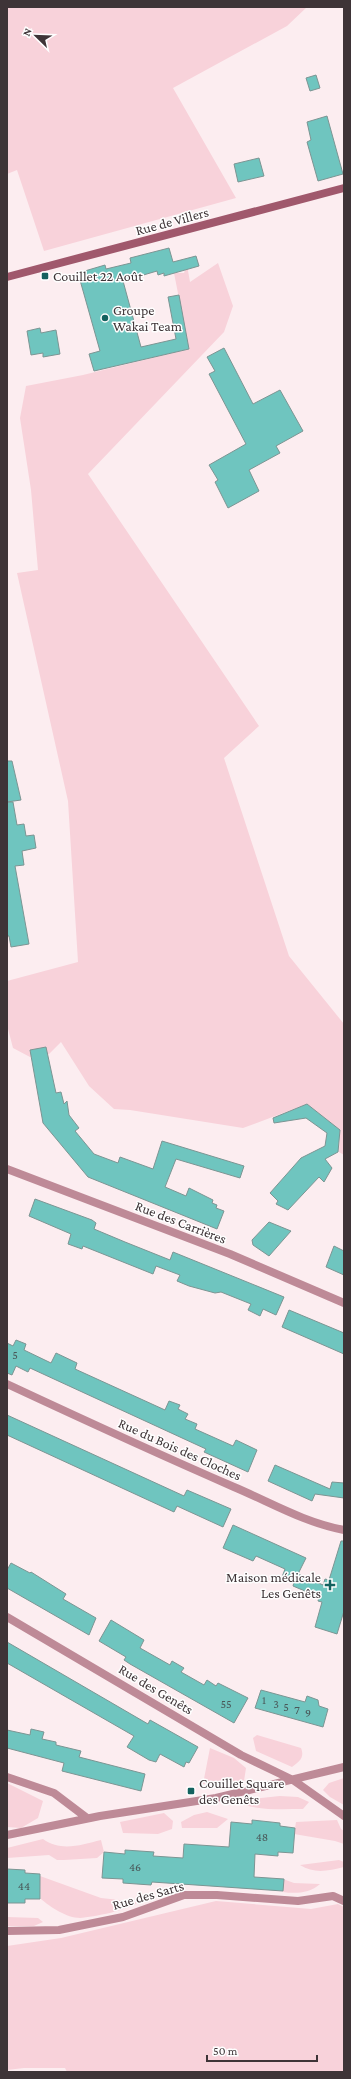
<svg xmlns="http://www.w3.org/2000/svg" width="351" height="2079" viewBox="0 0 351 2079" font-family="'Crimson Pro',serif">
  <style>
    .green { fill: #f8d2da }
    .building { fill: #6fc5bf; stroke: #7c9593 }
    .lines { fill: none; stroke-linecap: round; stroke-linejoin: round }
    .street { stroke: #be8a97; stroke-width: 8 }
    .secondary { stroke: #a0586c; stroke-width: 8 }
    .poi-dot { fill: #13625f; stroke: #fefefe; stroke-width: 1.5 }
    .labels { text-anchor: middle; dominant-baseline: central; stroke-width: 3; stroke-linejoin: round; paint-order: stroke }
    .number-label { font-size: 12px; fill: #4a5859 }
    .street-label { font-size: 14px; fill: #3e3437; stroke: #fefefe }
    .poi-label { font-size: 14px; fill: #3e3437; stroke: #fefefe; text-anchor: start }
  </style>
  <rect width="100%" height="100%" fill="#fcedf0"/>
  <path class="green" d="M7,7H307L287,26L173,88L236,198L44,251L17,170L7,174Z
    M218,263L233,306L224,332L88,474L259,726L224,758L289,956L344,1024V1155L339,1152L340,1130L307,1104L243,1128L130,1110L114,1109L89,1086L61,1042L49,1054L30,1057L13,1048L7,1025V981L78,962L68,801L17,573L38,570L31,490L20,418L26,386L83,375L189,349L174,273H184L187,265L190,282Z
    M257,1735L301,1748C305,1758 299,1762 292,1767L256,1751L253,1738Z
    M210,1748L234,1758L246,1768L244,1781L231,1784H203Z
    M344,1778V1805L330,1797L323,1790L329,1783Z
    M7,1783L43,1801L38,1818L21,1828L7,1827Z
    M280,1796L298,1797L309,1802L303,1809C278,1809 257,1811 233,1801Z
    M207,1812L228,1819L217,1828H182L181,1822L194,1815Z
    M164,1813L173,1821L172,1829L158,1834L123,1833L120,1822Z
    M337,1820L341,1829L344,1831V1844L335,1841L294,1834L296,1822Z
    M43,1839C61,1852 81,1845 101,1840L104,1852L97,1858L64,1860H57L49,1855L7,1858V1848Z
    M339,1860L344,1862V1867C328,1871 314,1874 300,1865Z
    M40,1876L101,1898L138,1902C130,1910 93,1917 80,1918C67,1918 50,1907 41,1899Z
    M283,1879L294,1883L320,1884C310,1893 296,1894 283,1892Z
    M216,1901L311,1909L338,1904L344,1907V2072H67L65,2068H24L7,2070V1946L61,1938Z
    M7,1917L38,1918L43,1922L34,1926H7Z"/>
  <path class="building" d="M316,75L320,88L310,91L306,78Z
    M327,116L343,174L318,181L307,142L311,140L307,122Z
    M259,158L264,176L238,182L234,164Z
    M169,248L173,262L196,256L199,266L164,276V273L158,275L157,271L123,281L141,347L176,339L168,297L179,295L189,349L94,371L89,354L100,351L78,273L105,265L106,269L131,263L130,258Z
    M40,328L41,333L56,330L60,354L43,357V353L31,355L27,331Z
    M224,348L253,404L280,390L303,431L276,446L280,453L249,470L259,491L228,508L215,482L218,480L209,465L246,444L209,374L215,371L207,357Z
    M7,761H12L21,800L7,802Z
    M7,802H13L17,825L24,824L26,836L34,835L36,848L22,851L24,865L15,866L29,944L11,947L9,936H7Z
    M46,1047L56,1093L61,1092L64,1104L67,1101L69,1115L79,1128L75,1131L94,1154L118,1163L120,1157L153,1169L162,1141L244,1166L240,1178L176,1159L165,1187L186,1196L189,1188L213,1200L212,1203L217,1205L216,1208L224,1211L217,1229L88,1177L43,1123L30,1050Z
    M307,1104L340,1130L338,1152L325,1159L332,1168L324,1182L319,1177L288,1210L276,1204L278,1201L270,1193L301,1158L325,1146L327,1133L306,1118L274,1123L273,1118Z
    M35,1199L92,1220L96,1223L94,1229L125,1242L170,1260L173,1252L284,1297L276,1315L263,1309L260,1316L248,1310L251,1304L221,1292L215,1293L189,1286L177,1281L180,1275L156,1266L153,1274L83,1246L82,1249L68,1244L71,1234L29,1216Z
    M269,1222L291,1231L269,1256L253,1245L252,1240Z
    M334,1246L344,1251V1275L326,1267Z
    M289,1310L344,1333V1354L282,1327Z
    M16,1340L26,1344L24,1350L51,1363L56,1353L77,1363L75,1369L165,1410L169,1401L180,1405L178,1409L188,1414L185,1419L197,1424L195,1429L233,1446L236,1440L257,1450L248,1472L204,1452L206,1449L30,1368L28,1372L16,1366L12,1375L7,1373V1343L13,1346Z
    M7,1415L184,1496L187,1490L231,1509L223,1527L177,1506L174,1512L7,1435Z
    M275,1465L330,1489L332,1482L344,1483V1498L315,1494L312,1501L268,1481Z
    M233,1525L306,1558L298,1574L323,1585L325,1579L329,1580L341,1541H344V1611L337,1634L315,1627L322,1602L318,1601L319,1597L293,1586L294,1582L282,1577L285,1569L256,1556L253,1561L223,1548Z
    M11,1563L30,1573L31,1572L66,1594L63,1599L96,1618L89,1635L7,1588V1570Z
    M111,1620L144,1640L140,1648L170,1665L172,1661L184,1668L181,1672L204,1685L207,1680L216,1686L218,1683L248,1698L234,1723L130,1664L124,1660L126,1657L99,1641Z
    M7,1642L148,1724L150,1720L198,1747L189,1763L186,1762L184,1767L160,1754L156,1762L149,1760L127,1747L134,1736L7,1663Z
    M261,1690L305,1702L307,1696L318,1700L319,1706L328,1709L323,1727L255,1708Z
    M31,1729L44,1732L42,1739L56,1742V1745L81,1751L79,1757L145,1774L141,1791L62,1771L64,1763L7,1748V1730L30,1735Z
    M252,1820L280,1823V1826L295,1828L293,1853L278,1852V1856L255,1854L254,1877L284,1879L283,1891L152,1882L151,1885L123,1883V1879L102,1878L104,1852L125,1854V1850L154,1852L153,1856L183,1858L184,1844L229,1847L231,1822L252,1824Z
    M7,1869L25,1870V1873L40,1874V1899H25V1903H7Z"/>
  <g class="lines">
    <path class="street" d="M7,1169L230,1254L344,1303
      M7,1384C82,1419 158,1454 234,1487C272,1503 303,1522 344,1530
      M7,1617L241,1755L293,1780L344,1816
      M7,1777L54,1793L87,1818
      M7,1835L100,1816L216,1798L344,1767
      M7,1931L59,1930L123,1917L184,1895H217L298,1901L333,1896L344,1901"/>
    <path class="secondary" d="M7,277L344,188"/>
  </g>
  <g class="poi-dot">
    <rect x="41" y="272" width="8" height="8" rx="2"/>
    <circle cx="105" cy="318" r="4"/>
    <path d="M328 1579h4v4h4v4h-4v4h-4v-4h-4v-4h4z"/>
    <rect x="187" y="1787" width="8" height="8" rx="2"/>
  </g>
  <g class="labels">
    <g class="number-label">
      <text x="15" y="1355">5</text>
      <text x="264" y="1700">1</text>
      <text x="226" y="1704">55</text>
      <text x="276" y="1704">3</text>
      <text x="286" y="1707">5</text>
      <text x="297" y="1710">7</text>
      <text x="308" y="1713">9</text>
      <text x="262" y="1837">48</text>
      <text x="135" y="1867">46</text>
      <text x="24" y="1886">44</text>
    </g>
    <g class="street-label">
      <text transform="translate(172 221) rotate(-15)">Rue de Villers</text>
      <text transform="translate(181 1222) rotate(21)">Rue des Carrières</text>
      <text transform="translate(180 1449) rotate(24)">Rue du Bois des Cloches</text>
      <text transform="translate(156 1689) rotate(31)">Rue des Genêts</text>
      <text transform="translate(148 1895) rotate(-16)">Rue des Sarts</text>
    </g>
    <g class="poi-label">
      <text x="53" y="276">Couillet 22 Août</text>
      <text x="113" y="310">Groupe<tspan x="113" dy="16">Wakai Team</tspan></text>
      <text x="321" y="1577" text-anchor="end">Maison médicale<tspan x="321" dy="16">Les Genêts</tspan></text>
      <text x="199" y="1783">Couillet Square<tspan x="199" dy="16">des Genêts</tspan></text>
    </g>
  </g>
  <rect width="351" height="2079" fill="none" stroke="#3e3437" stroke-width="16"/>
  <g transform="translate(36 36) rotate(293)" stroke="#fefefe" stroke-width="3" paint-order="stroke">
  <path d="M0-3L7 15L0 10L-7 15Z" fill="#3e3437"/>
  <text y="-6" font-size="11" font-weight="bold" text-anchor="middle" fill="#3e3437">N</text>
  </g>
  <path d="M207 2055v6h110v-6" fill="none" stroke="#3e3437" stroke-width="2"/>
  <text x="213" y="2055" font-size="12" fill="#3e3437" stroke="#fefefe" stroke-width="3" paint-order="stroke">50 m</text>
</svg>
